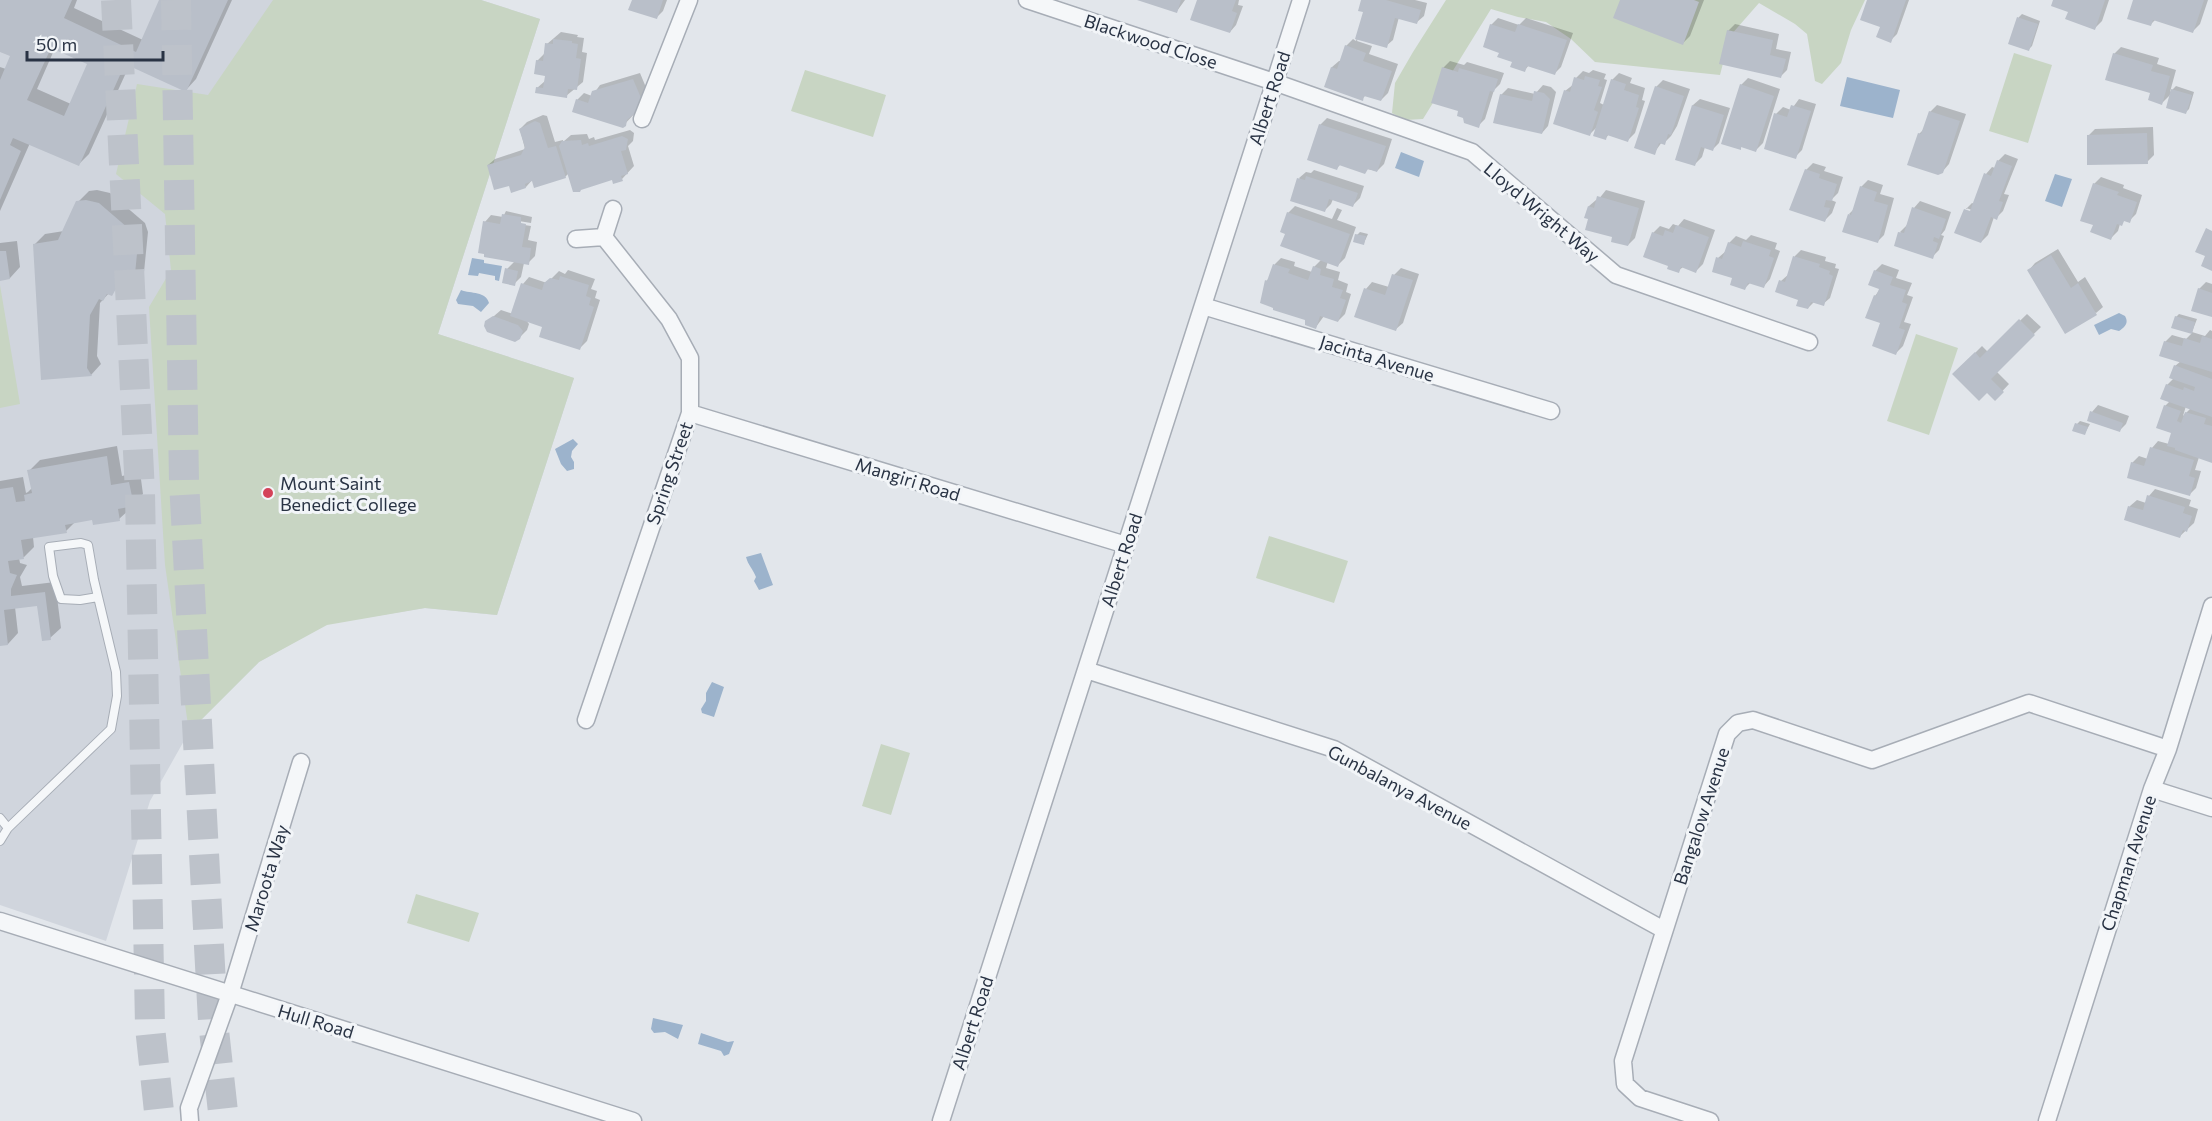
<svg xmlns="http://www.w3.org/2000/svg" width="2212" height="1121" viewBox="0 0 2212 1121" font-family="Commissioner,sans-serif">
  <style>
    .built { fill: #d0d5dd }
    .green { fill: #c8d5c3 }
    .water { fill: #9cb3cc }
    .shadow { fill: #0003; fill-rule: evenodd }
    .building { fill: #b9bfc9; fill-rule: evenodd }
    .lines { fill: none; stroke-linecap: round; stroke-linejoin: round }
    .highway-tunnel { stroke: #bdc2ca; stroke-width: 30; stroke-dasharray: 30 15; stroke-linecap: butt }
    .lane-casing { stroke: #a7adb6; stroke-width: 10 }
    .street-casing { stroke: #a7adb6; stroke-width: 19 }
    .lane { stroke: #f5f7f9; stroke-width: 8 }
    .street { stroke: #f5f7f9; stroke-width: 16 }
    .poi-dot { fill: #d44359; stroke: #f2f5f8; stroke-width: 2 }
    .labels { text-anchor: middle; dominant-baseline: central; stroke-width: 6; stroke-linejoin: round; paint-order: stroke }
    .street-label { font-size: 18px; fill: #293344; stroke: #f2f5f8 }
    .poi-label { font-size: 18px; fill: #293344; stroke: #f2f5f8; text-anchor: start }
  </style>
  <rect width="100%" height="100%" fill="#e2e6eb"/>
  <path class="built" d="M0,0H481L540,19L438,334L574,378L497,615L425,608L327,624L259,662L189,732L150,801L106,941L0,905Z"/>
  <path class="green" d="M273,0H481L540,19L438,334L574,378L497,615L425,608L327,625L259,662L189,732L165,565L149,307L171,270L165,214L116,174L137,84L208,95Z
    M1446,0H1865L1851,30L1841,63L1822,84L1815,81L1807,34L1795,24L1759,3L1730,36L1720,75L1595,62L1571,39L1546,22L1518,17L1491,9L1423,119L1405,120L1392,113L1395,83L1413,52Z
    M2014,53L2052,65L2028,143L1989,131Z
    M805,70L886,95L873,137L791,111Z
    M0,285L20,404L0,408Z
    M1916,334L1958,348L1929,435L1887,421Z
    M1269,536L1348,561L1334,603L1256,578Z
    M881,744L910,753L891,815L862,806Z
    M416,894L479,913L469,942L407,923Z"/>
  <path class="water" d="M1847,77L1900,90L1893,118L1840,106Z
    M1401,152L1424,161L1419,177L1395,168Z
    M2055,174L2072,179L2062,207L2045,201Z
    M472,258L484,260V263L502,266L499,281L495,280V276L479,273L478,276L468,275Z
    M461,290C471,294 486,291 489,303L481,312L473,306L458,304L456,300Z
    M2119,313L2125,316C2129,323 2125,327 2119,331L2111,329L2099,335L2094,325Z
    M573,439L578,444L572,451L571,457L574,462V469L567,471L561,464L555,449Z
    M761,553L773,585L759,590L754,581L756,577C753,569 748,565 746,557Z
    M712,682L724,687L714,717L702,713L701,709L706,701V693Z
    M653,1018L683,1025L678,1039L665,1032L654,1033L651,1029Z
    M701,1033L728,1042L734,1041L729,1054L724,1056L721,1051L698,1044Z"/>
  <path class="shadow" d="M0,0H77L74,8L143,40L160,0H232L196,79L186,90L130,64L89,154L79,164L30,143L0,211V67L6,69L12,55L0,50ZM55,48L89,63L71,104L37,89Z
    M633,0H667L663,11L656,18Z
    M1140,0H1185L1177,11Z
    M1198,0H1239L1238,5L1243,6L1236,25L1230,32Z
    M1363,0H1415L1427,3L1424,16L1417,22L1399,17L1393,40L1386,46L1358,38L1357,41L1372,46L1369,54L1398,64L1388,93L1381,100L1366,95L1362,99L1326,86L1332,67L1339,61H1341L1346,46L1353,39L1356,41L1365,11Z
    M1622,0H1704L1690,36L1683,43Z
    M1869,0H1909L1897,34L1890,41Z
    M2054,0H2109L2102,21L2095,28Z
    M2134,0H2208L2200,24L2193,31L2156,19L2150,25Z
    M2022,14L2040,21L2032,46L2029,49L2010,43L2019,17Z
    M1498,18L1519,25L1526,18L1573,33L1561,67L1555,73L1529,65L1525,70L1500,52L1491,25Z
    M1735,24L1779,34L1776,49L1791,52L1787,70L1781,76L1728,31Z
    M561,32L578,35L577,37L584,38L582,52L587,53L583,82L566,96L537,88L545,81L546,74L537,61L544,54L547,44Z
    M2121,47L2159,58L2157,64L2176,70L2170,92L2176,86L2194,92L2189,109L2186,112L2171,94L2162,103L2114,54Z
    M1450,61L1464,65L1467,62L1504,73L1500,84L1494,90L1485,119L1478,126L1460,110L1443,68Z
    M1593,70L1606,74L1604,79L1607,80L1600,103L1604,105L1612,80L1619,73L1632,78L1630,83L1645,88L1642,100L1645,101L1635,133L1628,140L1609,134L1606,138L1598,126L1589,135L1565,91L1574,84L1576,78L1583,71L1589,73Z
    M640,73L650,97L623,126L577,100L584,93L592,96L600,85Z
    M1748,78L1780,89L1763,143L1756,150L1743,146L1740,148L1741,85Z
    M1663,80L1690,89L1677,126L1671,136L1664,143L1662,142L1654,153L1656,87Z
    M1543,85L1551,87L1556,92L1548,126L1542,133L1501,95L1508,88L1535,94Z
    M1700,99L1730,108L1719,143L1713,149L1705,147L1702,157L1695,164L1693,105Z
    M1799,99L1816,104L1802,150L1795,157L1776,114L1783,107L1791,110Z
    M1937,105L1966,114L1949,164L1942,172L1919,134L1925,128L1930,112Z
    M543,115L547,116L555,142L563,140V142L571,135L587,134L589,139L594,137L595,140L630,130L634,133L633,141L628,146L634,166L622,179L569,173L565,177L533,179L526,187L510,184L488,165L495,159L525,149L520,129L527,122Z
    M1327,118L1392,139L1384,164L1377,171L1341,164L1337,168L1320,125Z
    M2153,127L2154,155L2147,162L2088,136L2095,129Z
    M2005,154L2018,159L2004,194L2009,195L2003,211L1996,218L1994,217L1988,235L1981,242L1965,210L1972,203L1975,204L1986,174L1992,167L1995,168L1998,161ZM1966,208L1978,212L1966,211Z
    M1813,163L1826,167L1824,171L1843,177L1838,193L1831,200L1836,202L1832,213L1825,220L1806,170Z
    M1314,170L1364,186L1360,198L1353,205L1333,199L1331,204L1324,211L1299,178L1306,172L1311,173Z
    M2101,177L2124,185L2123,188L2142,195L2136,214L2129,221L2125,220L2120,224L2118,231L2111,238L2095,224L2094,184Z
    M1868,180L1883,185L1880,194L1894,198L1884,235L1878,241L1849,214L1854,209L1861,187Z
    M97,190L110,193L145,223L148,232L144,272L134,283L125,278L111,294L109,293L100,303L97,356L101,364L91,375L43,378L34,245L45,234L64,231L78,202L89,191Z
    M1606,190L1645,201L1635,238L1628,245L1590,218L1589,206L1596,200H1598Z
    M1920,201L1951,212L1945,230L1941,235L1944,236L1939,250L1932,257L1900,232L1907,225L1914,208Z
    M1295,206L1332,219L1337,208L1342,210L1337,220L1356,227L1345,258L1338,265L1328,261L1326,268L1340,272L1338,280L1348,284L1346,292L1351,294L1345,314L1338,321L1324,316L1316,327L1266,281L1271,277L1275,264L1281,258L1295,262L1294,266L1312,272L1314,267L1322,259L1282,231L1288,213Z
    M506,211L532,217L531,223L507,219L504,222L531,226L528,240L537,242L535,256L528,263H524L521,277L514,284L507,269L515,261L485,222L491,215L503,217Z
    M1684,219L1715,230L1703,264L1696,271L1683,267L1678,271L1653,233L1660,226L1669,229L1673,224L1678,226Z
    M1360,232L1368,234L1364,243L1357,235Z
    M1751,235L1777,243L1775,249L1780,251L1770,279L1764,286L1751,282L1745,288L1718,258L1726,251L1729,243L1736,236L1746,240Z
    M17,241L20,267L10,278L0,279V243Z
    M2058,249L2078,282L2085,277L2103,307L2096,313L2029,270L2035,263Z
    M1801,250L1826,257L1825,261L1836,264L1835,268L1839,269L1830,298L1823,304L1814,302L1808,308L1781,281L1789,274L1795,256Z
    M1882,264L1899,270L1896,278L1912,283L1907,295L1913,297L1904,322L1911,324L1903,346L1896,353L1882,322L1875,296L1881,288L1875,271Z
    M1401,268L1419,274L1403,323L1396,329L1366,289L1372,282L1389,287L1394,275Z
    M568,270L595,279L591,289L597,291L595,298L600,300L587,341L580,348L544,326L526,320L529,324L527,330L519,338L487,322L501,310L513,314L523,284L529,277L547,283L559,271L565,274Z
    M2206,282L2212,284V316L2199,289Z
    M2027,314L2041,327L1996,371L2009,384L1995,399L1987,391L1954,374L1982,346L1988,352Z
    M2179,314L2197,319L2192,332L2205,336L2210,330L2212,331V461L2199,457L2195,470L2201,471L2196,488L2189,495L2132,463L2139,456L2148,459L2152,448L2158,441L2169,444L2173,432L2165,406L2170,401L2167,385L2174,378L2175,366L2181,361L2165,342L2172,335L2186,339L2192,333L2176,317ZM2186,406L2191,408L2183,416Z
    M2098,405L2129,416L2126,424L2119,431L2092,412Z
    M2080,421L2090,424L2085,433L2077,424Z
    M117,446L122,476L140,472L143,494L133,505H129L130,509L119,519L93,518L76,521L66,531L33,537L34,547L24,557L19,558L20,563L27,565L20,577L22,586L55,582L61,628L50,638L39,604L15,607L18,633L8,644L0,645V481L23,477L26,493L28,492L32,488L29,471L40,460Z
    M2155,489L2191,500L2189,506L2198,509L2194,523L2180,536L2126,519L2130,506L2137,500L2146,503L2149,496Z"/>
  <path class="building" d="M0,0H72L64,18L136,52L159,0H228L186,92L125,64L79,166L13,138L10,145L21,151L0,200V80L10,56L0,52ZM51,48L87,64L64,116L27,100Z
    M632,0H663L657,19L628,10Z
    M1137,0H1181L1177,13Z
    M1197,0H1236L1232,11L1237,13L1230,33L1190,20Z
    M1361,0H1386L1421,10L1417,24L1395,18L1387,48L1355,39L1363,12L1358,11Z
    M1620,0H1694L1699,2L1683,45L1613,18Z
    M1867,0H1906L1891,43L1876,37L1880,27L1860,20Z
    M2053,0H2105L2095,30L2065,19L2068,12L2051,6Z
    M2133,0H2204L2193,33L2153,20L2151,26L2127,19Z
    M2017,17L2038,24L2029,51L2008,44Z
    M1490,24L1515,32L1518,24L1567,40L1555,75L1527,66L1525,72L1510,67L1512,62L1497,57L1499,53L1483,47Z
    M1727,30L1773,40L1770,55L1786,59L1781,78L1719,64Z
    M553,39L572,41V43L578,44L576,58L581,59L577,90L568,89L567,98L535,93L536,87L543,88L545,76L534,74L536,60L543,61L545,43L553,44Z
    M1345,45L1366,53L1363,61L1392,71L1381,101L1364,96L1363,101L1324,87L1331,67L1337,69Z
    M2113,53L2153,65L2151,71L2170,76L2162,105L2148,100L2150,93L2105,80Z
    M1442,67L1458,72L1459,68L1498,79L1494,92L1490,91L1479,128L1464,123L1463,118L1457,116L1458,111L1431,103Z
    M1585,76L1600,80L1598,86L1602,87L1594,110L1598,112L1590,136L1553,124L1564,90L1570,92L1574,77L1584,80Z
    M633,79L644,105L627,120L626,126L623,128L572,112L576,99L588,103L592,91Z
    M1611,79L1626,84L1624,90L1639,95L1636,107L1639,108L1628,142L1607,135L1606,140L1593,136Z
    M1740,84L1774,96L1756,152L1741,147V150L1721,144Z
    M1655,86L1684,96L1671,135L1668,134L1665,145L1659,143L1655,155L1634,148Z
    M2171,89L2192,95L2186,114L2166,108Z
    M1534,91L1544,93L1550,99L1542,134L1493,123L1500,94L1532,101Z
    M1692,105L1724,115L1713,151L1701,147L1695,166L1675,160Z
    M1791,105L1811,111L1796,159L1764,149L1774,113L1787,117Z
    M1929,111L1960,121L1943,173L1938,175L1907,165L1918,133L1921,134Z
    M535,121L540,123L548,148L556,146L566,178L534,188L532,181L525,184L526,188L511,193L509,186L494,190L487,165L521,155L525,147L519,129Z
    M1319,124L1386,146L1377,172L1368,169L1365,174L1339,165L1337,170L1307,160Z
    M2147,133L2148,164L2087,165V135Z
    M622,136L628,139L626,150L621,151L628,174L621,176L623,181L613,184L612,180L581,190L580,192H573L559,146L562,141L581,140L582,145L588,143L589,146Z
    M1997,160L2012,166L1999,201L2003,202L1997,220L1991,217L1981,243L1954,233L1964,209L1970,211L1984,173L1991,176Z
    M1805,169L1820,174L1819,178L1837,184L1832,201L1826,200L1824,207L1830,208L1825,222L1789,210Z
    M1306,176L1358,193L1353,207L1329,199L1325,212L1290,201L1297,178L1305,180Z
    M2093,183L2119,192L2117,195L2137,202L2130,223L2124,221L2122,226L2117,224L2111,240L2090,232L2093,225L2080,221Z
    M1860,186L1877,192L1874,201L1888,205L1878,243L1842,232L1848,214L1851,215Z
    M1597,196L1639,208L1628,246L1611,242L1612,237L1585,230L1588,219L1584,218L1588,206L1594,208Z
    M86,200L99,203L135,234L138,243L134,285L122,278L112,296L107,294L103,301L99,299L90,315L87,368L92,376L41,380L33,244L58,240L76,201Z
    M1912,207L1946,219L1939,239L1934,237L1933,241L1938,243L1933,259L1894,246L1898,232L1904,233Z
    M1287,212L1350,234L1338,267L1280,246L1285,234L1280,232Z
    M502,214L521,217V223L526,224L522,247L531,248L529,265L484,257V254L478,253L483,221L500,224Z
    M1676,225L1709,237L1696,273L1681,267L1679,273L1667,269L1668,266L1643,257L1652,232L1663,236L1665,230L1673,233Z
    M2206,228L2212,231V271L2201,266L2205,256L2195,252Z
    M1355,234L1366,236L1364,245L1353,242Z
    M1743,241L1771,250L1769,256L1774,258L1764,288L1748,283L1745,290L1730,285L1732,278L1712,272L1716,257L1722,259L1728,242L1741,247Z
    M0,251H6L10,279L0,281Z
    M2051,255L2071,288L2078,283L2097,315L2065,334L2027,270Z
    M1793,256L1820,264L1819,267L1830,271L1829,274L1833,276L1824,306L1811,302L1808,309L1796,306L1798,300L1775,292L1779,280L1785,282Z
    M1273,264L1290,269L1288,273L1308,280L1313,266L1321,269L1320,275L1334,279L1332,287L1343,290L1340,298L1346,300L1338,322L1320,316L1316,329L1305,325V320L1273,310V308L1260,303L1265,280L1267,281Z
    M505,268L518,271L515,286L502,283Z
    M1874,270L1893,277L1890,285L1906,290L1902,302L1907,304L1899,328L1905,330L1896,355L1872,346L1880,323L1865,318L1874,295L1876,296L1879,289L1868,285Z
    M1392,274L1413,280L1396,331L1354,317L1364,288L1385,295Z
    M560,276L589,285L586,296L591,298L589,305L594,307L580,350L539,337L542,327L510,316L521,283L542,290L544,283L550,278L559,280Z
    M2198,288L2212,293V317L2191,311Z
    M493,316L518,325L523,331L520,339L515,342L487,332L484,326L485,321Z
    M2175,316L2195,322L2192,334L2171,328Z
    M2019,319L2035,335L1991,379L2004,392L1995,401L1987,393L1979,401L1952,374L1975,352L1980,358Z
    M2202,336L2212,339V372L2159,356L2164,341L2182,346L2184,338L2200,343Z
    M2174,365L2212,379V417L2160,399L2166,384L2183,390L2184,387L2194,391L2195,387L2169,378Z
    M2164,405L2181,411L2177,421L2181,423L2185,412L2206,418L2204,424L2212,426V463L2175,450V448L2167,446L2171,433L2156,428Z
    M2090,411L2123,423L2120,432L2087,421Z
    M2075,423L2088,427L2085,435L2072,431Z
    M2150,447L2194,460L2189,476L2195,478L2190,496L2127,478L2131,462L2144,466Z
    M107,456L111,485L129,482L134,506L118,509L120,521L93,525L92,520L65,525L67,533L21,540L24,559L8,561L10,573L17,575L11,589V596L45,592L51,640L42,641L37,606L4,610L8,645L0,646V489L13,487L16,502L25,501L24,495L32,493L27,470Z
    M2147,495L2185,507L2183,513L2192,516L2187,532L2183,530L2180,538L2124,520L2128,506L2143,510Z"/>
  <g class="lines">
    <path class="highway-tunnel" d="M116,0L140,493L150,1027L160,1121
      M176,0L184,481L213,1021L224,1121"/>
    <defs>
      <path id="lane" d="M0,818L8,828
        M0,841L8,828L111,729L117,696L116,672L94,580L88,545L81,543L49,547L53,576L61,599L80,600L98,597"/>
      <path id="street" d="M1027,0L1274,82L1472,152L1616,275L1809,342
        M642,119L689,0
        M576,239L604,237
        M1203,306L1551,411
        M690,413L1126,545
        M1086,670L1334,749L1664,930
        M586,720L690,413V358L669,319L604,237L613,209
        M2152,789L2212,808
        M0,921L633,1121
        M190,1121L189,1108L230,994L301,762
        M941,1121L1301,0
        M1710,1121L1640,1098L1625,1084L1623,1061L1727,734L1738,723L1753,720L1872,760L2029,703L2168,749
        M2047,1121L2152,789L2168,749L2212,606"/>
    </defs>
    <use href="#lane" class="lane-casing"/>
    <use href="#street" class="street-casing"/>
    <use href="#lane" class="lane"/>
    <use href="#street" class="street"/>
  </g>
  <circle class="poi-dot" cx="268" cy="493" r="6"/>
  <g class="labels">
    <g class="street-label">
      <text transform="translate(1151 41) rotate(18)">Blackwood Close</text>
      <text transform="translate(1269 98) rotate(-72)">Albert Road</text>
      <text transform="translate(1542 212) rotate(40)">Lloyd Wright Way</text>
      <text transform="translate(1377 358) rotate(17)">Jacinta Avenue</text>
      <text transform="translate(669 473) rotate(-71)">Spring Street</text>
      <text transform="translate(908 479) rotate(17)">Mangiri Road</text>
      <text transform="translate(1121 560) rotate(-72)">Albert Road</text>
      <text transform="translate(1400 787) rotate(28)">Gunbalanya Avenue</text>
      <text transform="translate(1701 816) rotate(-72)">Bangalow Avenue</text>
      <text transform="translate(2128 863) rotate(-72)">Chapman Avenue</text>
      <text transform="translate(266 878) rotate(-73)">Maroota Way</text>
      <text transform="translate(316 1021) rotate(17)">Hull Road</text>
      <text transform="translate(972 1023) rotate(-72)">Albert Road</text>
    </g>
    <g class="poi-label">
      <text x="280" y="483">Mount Saint<tspan x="280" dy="21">Benedict College</tspan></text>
    </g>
  </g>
  <path d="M27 51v9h136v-9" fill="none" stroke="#293344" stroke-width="3"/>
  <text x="36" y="51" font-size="18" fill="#293344" stroke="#f2f5f8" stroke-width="4.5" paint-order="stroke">50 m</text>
</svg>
